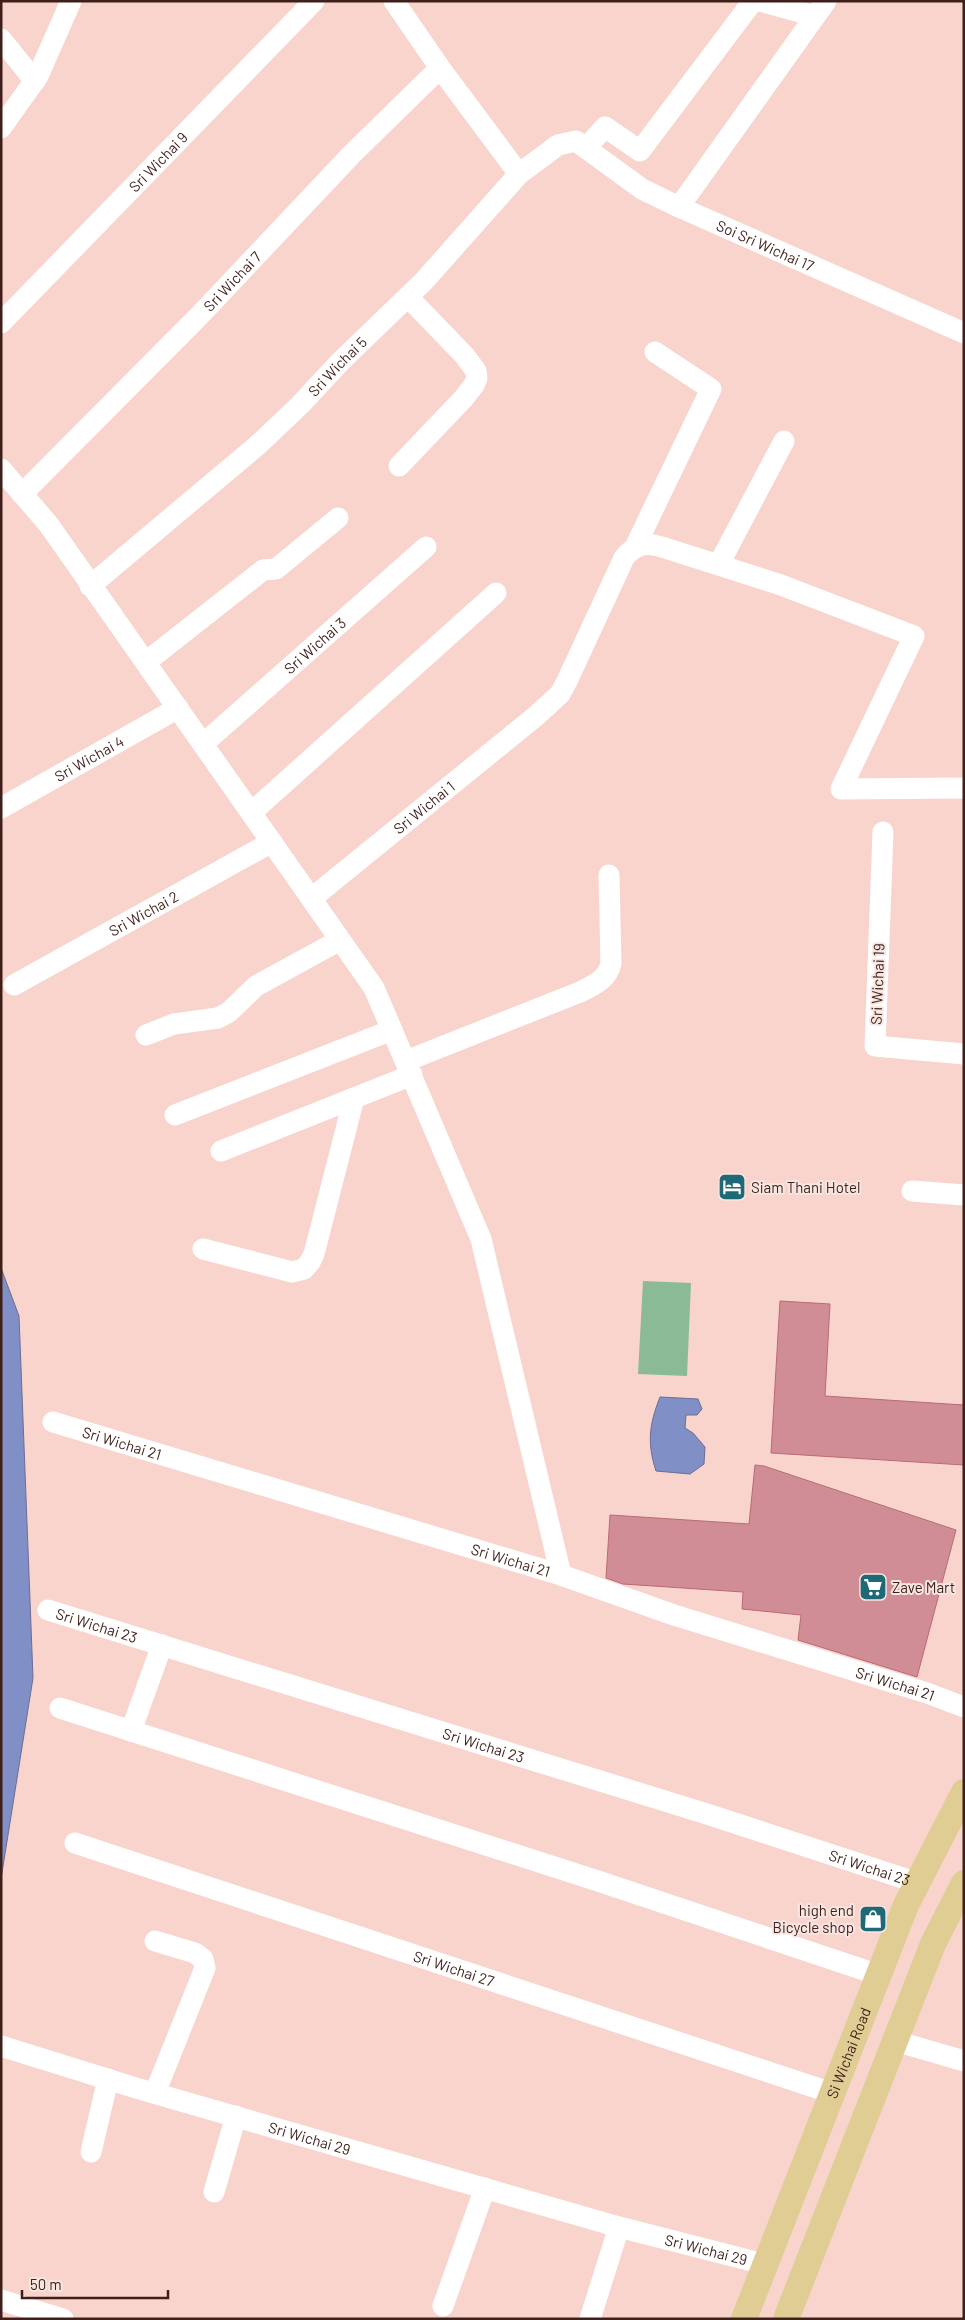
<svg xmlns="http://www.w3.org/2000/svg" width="965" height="2320" viewBox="0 0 965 2320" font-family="Barlow,sans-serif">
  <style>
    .green { fill: #8bba96 }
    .water { fill: #808fc6; stroke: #6c6d92 }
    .building { fill: #d18d95; stroke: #bb6975 }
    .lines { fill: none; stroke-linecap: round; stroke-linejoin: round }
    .minor { stroke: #fff; stroke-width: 21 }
    .major { stroke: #dfcd94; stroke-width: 26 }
    .labels { text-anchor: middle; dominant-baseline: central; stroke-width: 4; stroke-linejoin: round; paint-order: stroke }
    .street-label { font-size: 15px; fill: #3f1f19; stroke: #f8e6e2 }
    .poi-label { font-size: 15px; fill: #3f1f19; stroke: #f8e6e2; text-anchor: start }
  </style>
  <rect width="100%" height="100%" fill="#f8d4cd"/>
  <path class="green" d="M643,1281L691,1283L687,1376L638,1374Z"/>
  <path class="water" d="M1,1268L19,1316L33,1678L1,1879Z
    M660,1397L698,1399L702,1409L697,1415H686L685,1428L693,1433L705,1447L704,1464L690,1474L656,1471C647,1443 649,1425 660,1397Z"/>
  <path class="building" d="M780,1301L830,1304L825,1396L964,1405V1465L771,1453Z
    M755,1465L764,1466L956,1530L917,1677L798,1640L801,1615L742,1609L743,1592L623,1584L606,1578L610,1515L749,1524Z"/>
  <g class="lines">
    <g class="minor">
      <path d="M394,1L440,68L519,174"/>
      <path d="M760,1L815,16"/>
      <path d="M1,39L35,81"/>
      <path d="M1,128L38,76L71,1"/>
      <path d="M586,148L605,127L640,151L753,1"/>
      <path d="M679,207L826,1"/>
      <path id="s1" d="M1,323L314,1"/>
      <path d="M399,466L463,399L474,385L477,378L476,371L465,356L408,297"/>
      <path d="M1,469L49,525L374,988L481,1239L561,1575"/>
      <path id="s2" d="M22,494L200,315L352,154L440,68"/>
      <path d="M635,547L711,389L655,352"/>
      <path d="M719,564L784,441"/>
      <path id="s3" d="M90,586L259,444L300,405L340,362L424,281L519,174L558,145L576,141L642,189L679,207L964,333"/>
      <path d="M146,662L263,570L276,569L338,518"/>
      <path id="s4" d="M203,744L426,547"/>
      <path id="s5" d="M1,808L178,708"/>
      <path d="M252,812L496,593"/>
      <path d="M883,832L875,1046L964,1054"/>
      <path id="s6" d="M312,898L536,716L560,694L567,681L624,558C635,544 646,542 662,547L781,585L914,636L841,789L964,788"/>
      <path id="s7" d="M14,985L272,842"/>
      <path d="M146,1035L174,1024L218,1018L229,1012L256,986L340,940"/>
      <path d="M406,1061L580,992C594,985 608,979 611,963L609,875"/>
      <path d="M175,1115L392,1030"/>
      <path d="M221,1151L412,1075"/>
      <path d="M912,1191L964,1195"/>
      <path d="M203,1249L292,1272L304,1269L310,1262L314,1254L354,1098"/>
      <path id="s8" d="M53,1422L561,1575L674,1615L927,1693L964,1707"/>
      <path id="s9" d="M48,1610L707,1814L918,1883"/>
      <path d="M60,1708L601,1882L879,1975"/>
      <path d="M131,1731L162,1645"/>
      <path id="s10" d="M75,1843L832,2093"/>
      <path d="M895,2041L964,2061"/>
      <path id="s11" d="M1,2046L136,2088L619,2227L764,2264"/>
      <path d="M155,2093L205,1968L203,1959L195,1953L155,1941"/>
      <path d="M91,2152L108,2079"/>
      <path d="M214,2192L236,2116"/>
      <path d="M1,2300L63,2319"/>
      <path d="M443,2306L485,2188"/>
      <path d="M590,2319L619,2227"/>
    </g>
    <g class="major">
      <path id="s12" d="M744,2319L906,1905L964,1792"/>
      <path d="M786,2319L933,1944L964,1883"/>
    </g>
  </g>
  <defs>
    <symbol id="hotel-square" viewBox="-11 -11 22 22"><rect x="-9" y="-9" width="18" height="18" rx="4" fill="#1f6875" stroke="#f8e6e2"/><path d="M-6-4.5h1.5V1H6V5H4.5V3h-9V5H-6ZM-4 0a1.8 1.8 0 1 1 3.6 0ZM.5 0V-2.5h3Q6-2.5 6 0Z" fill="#fff"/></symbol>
    <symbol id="supermarket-square" viewBox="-11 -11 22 22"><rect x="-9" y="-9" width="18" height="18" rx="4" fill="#1f6875" stroke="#f8e6e2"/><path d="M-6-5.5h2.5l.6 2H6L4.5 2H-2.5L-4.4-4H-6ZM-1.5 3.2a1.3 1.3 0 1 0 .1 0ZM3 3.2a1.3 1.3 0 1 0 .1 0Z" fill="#fff"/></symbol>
    <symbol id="shop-square" viewBox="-11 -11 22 22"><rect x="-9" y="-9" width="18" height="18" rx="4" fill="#1f6875" stroke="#f8e6e2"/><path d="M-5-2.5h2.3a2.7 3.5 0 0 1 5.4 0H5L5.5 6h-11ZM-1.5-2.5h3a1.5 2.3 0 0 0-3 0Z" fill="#fff"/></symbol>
  </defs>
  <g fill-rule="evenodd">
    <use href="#hotel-square" x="716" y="1171" width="32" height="32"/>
    <use href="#supermarket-square" x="857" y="1571" width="32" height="32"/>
    <use href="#shop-square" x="857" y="1903" width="32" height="32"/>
  </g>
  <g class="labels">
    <g class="street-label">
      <text stroke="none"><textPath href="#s1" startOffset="225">Sri Wichai 9</textPath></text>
      <text stroke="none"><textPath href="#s3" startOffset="880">Soi Sri Wichai 17</textPath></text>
      <text stroke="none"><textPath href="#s2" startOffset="299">Sri Wichai 7</textPath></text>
      <text stroke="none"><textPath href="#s3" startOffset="331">Sri Wichai 5</textPath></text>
      <text stroke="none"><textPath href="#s4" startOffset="149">Sri Wichai 3</textPath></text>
      <text stroke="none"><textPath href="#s5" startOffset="101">Sri Wichai 4</textPath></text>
      <text stroke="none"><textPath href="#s6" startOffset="144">Sri Wichai 1</textPath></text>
      <text stroke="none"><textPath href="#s7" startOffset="148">Sri Wichai 2</textPath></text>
      <text transform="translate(877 984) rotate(-88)">Sri Wichai 19</text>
      <text stroke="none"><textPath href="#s8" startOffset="72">Sri Wichai 21</textPath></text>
      <text stroke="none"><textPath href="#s8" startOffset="478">Sri Wichai 21</textPath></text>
      <text stroke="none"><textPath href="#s9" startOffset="51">Sri Wichai 23</textPath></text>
      <text stroke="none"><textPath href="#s8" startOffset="882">Sri Wichai 21</textPath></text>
      <text stroke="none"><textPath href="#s9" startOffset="456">Sri Wichai 23</textPath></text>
      <text stroke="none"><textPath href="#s9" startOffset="861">Sri Wichai 23</textPath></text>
      <text stroke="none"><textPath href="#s10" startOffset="399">Sri Wichai 27</textPath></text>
      <text stroke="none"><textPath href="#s12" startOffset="286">Si Wichai Road</textPath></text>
      <text stroke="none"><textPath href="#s11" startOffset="322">Sri Wichai 29</textPath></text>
      <text stroke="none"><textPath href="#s11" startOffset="734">Sri Wichai 29</textPath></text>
    </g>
    <g class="poi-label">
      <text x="751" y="1187">Siam Thani Hotel</text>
      <text x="892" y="1587">Zave Mart</text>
      <text x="854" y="1910" text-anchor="end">high end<tspan x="854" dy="17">Bicycle shop</tspan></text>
    </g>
  </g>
  <rect width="965" height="2320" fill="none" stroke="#3f1f19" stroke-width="5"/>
  <path d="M22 2290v8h146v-8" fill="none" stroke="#3f1f19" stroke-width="2.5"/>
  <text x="30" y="2290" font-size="15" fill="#3f1f19" stroke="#f8e6e2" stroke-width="4" paint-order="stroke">50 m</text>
</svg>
